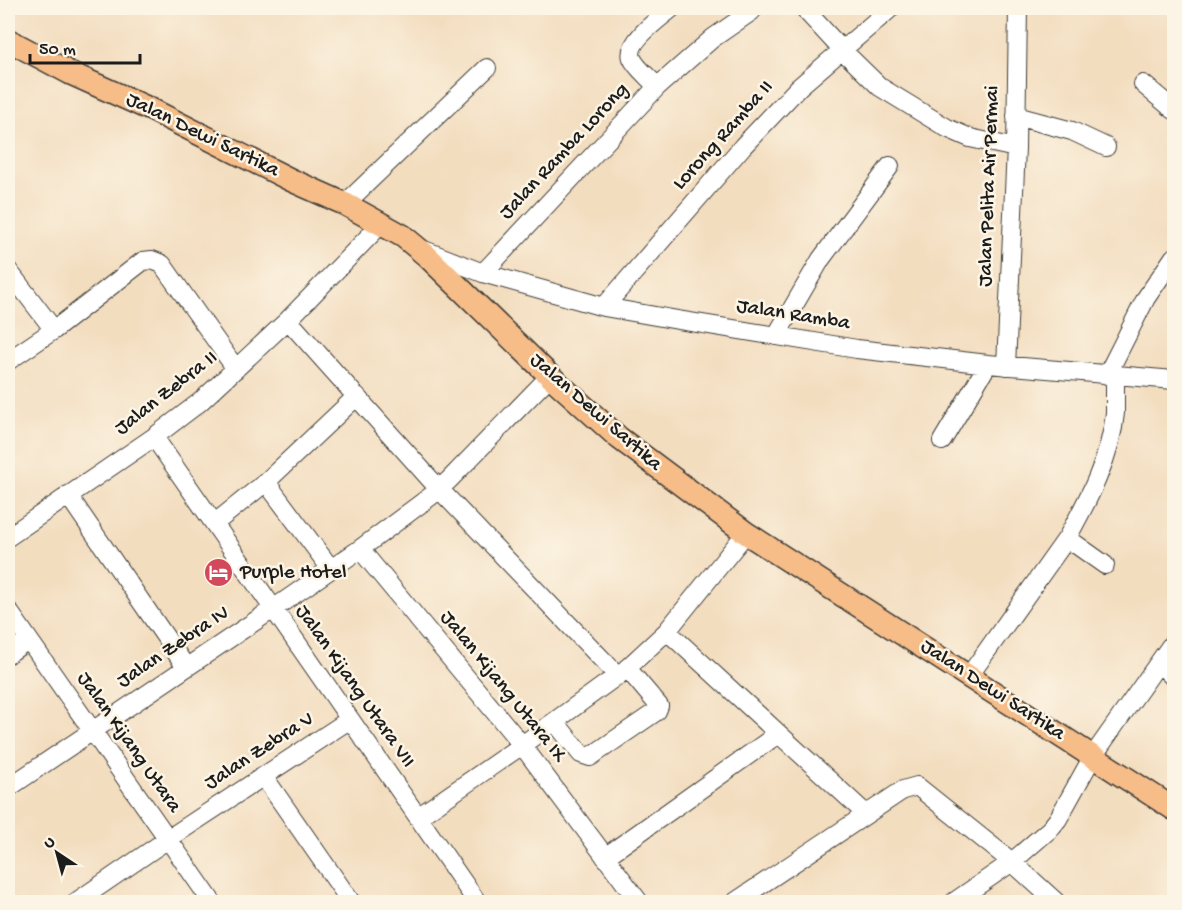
<svg xmlns="http://www.w3.org/2000/svg" width="1182" height="910" viewBox="0 0 1182 910" font-family="'Gochi Hand',sans-serif">
  <style>
    .lines { fill: none; stroke-linecap: round; stroke-linejoin: round }
    .minor-casing { stroke: #3c3934; stroke-width: 20 }
    .major-casing { stroke: #3c3934; stroke-width: 25 }
    .minor { stroke: #fff; stroke-width: 18 }
    .major { stroke: #f7bd88; stroke-width: 22 }
    .labels { text-anchor: middle; dominant-baseline: central; stroke-width: 5; stroke-linejoin: round; paint-order: stroke }
    .street-label { font-size: 21px; fill: #1c1c1c; stroke: #fcf5e5 }
    .poi-label { font-size: 21px; fill: #1c1c1c; stroke: #fcf5e5; text-anchor: start }
  </style>
  <rect width="100%" height="100%" fill="#fcf5e5"/>
  <filter id="ink" filterUnits="userSpaceOnUse"><feTurbulence type="fractalNoise" baseFrequency=".0167" numOctaves="2"/><feDisplacementMap in="SourceGraphic" scale="12" xChannelSelector="R" yChannelSelector="G"/><feConvolveMatrix kernelMatrix="1 2 1 2 8 2 1 2 1" color-interpolation-filters="sRGB"/></filter>
  <filter id="wash" filterUnits="userSpaceOnUse"><feTurbulence type="fractalNoise" baseFrequency=".008" numOctaves="4" result="noise"/><feDisplacementMap in="SourceGraphic" scale="24" xChannelSelector="R" yChannelSelector="G"/><feGaussianBlur stdDeviation="1.35" result="paint"/><feColorMatrix in="noise" values="0 0 0 0 0 0 0 0 0 0 0 0 0 0 0 0 0 1.4 0 .05"/><feComposite in="paint" operator="in"/></filter>
  <g filter="url(#wash)">
    <rect width="100%" height="100%" fill="#f3ddbf"/>
  </g>
  <g filter="url(#ink)">
    <g class="lines">
      <defs>
        <path id="minor" d="M807,12L843,51L880,87L947,128L970,138L1016,148
          M1143,84L1174,110
          M657,87L713,38L752,11
          M1016,116L1072,131L1106,147
          M345,204L487,68
          M424,250L483,273L604,307L678,320L857,349L988,364L1174,380
          M8,270L54,330
          M483,273L657,87C650,78 636,68 632,58C626,42 661,17 672,8
          M604,307L743,146L799,87L891,8
          M288,320L439,489L618,676
          M776,336L821,259L890,166
          M8,361L54,330L143,261L152,260L162,264L236,369
          M1006,366L1016,148L1018,8
          M1107,375L1146,298L1174,257
          M154,437L477,902
          M942,441L988,364
          M266,482L331,569
          M68,495L186,667
          M215,523L266,482L357,396
          M8,537L154,437L200,402L288,320L382,223
          M1067,538C1088,500 1111,457 1115,413C1115,400 1115,388 1115,375
          M360,549L522,745L639,902
          M8,610L212,902
          M667,631L866,814
          M8,654L28,640
          M1159,663L1174,678
          M969,676L1067,538L1105,565
          M555,722L581,754L590,757L657,711L659,706L627,668
          M264,777L351,902
          M8,788L273,609L360,549L431,496L449,480L550,376
          M418,817L522,745L625,670L667,631L746,533
          M605,857L778,734
          M76,902L168,839L349,720
          M735,902L903,790L917,786L1012,862L1056,902
          M954,902L1012,862L1050,829L1058,819L1093,756L1174,641"/>
        <path id="major" d="M8,40L70,73L152,110L291,180L345,204L403,236L427,256L550,376L619,438L746,533L1174,809"/>
      </defs>
      <use href="#minor" class="minor-casing"/>
      <use href="#major" class="major-casing"/>
      <use href="#minor" class="minor"/>
      <use href="#major" class="major"/>
    </g>
  </g>
  <defs>
    <symbol id="hotel-disc" viewBox="-11 -11 22 22"><circle r="9.5" fill="#d1495b" stroke="#fcf5e5"/><path d="M-6-4.5h1.5V1H6V5H4.5V3h-9V5H-6ZM-4 0a1.8 1.8 0 1 1 3.6 0ZM.5 0V-2.5h3Q6-2.5 6 0Z" fill="#fff"/></symbol>
  </defs>
  <g fill-rule="evenodd">
    <use href="#hotel-disc" x="202" y="556" width="33" height="33"/>
  </g>
  <g class="labels">
    <g class="street-label">
      <text transform="translate(202 136) rotate(26)">Jalan Dewi Sartika</text>
      <text transform="translate(724 136) rotate(-48)">Lorong Ramba II</text>
      <text transform="translate(565 152) rotate(-47)">Jalan Ramba Lorong</text>
      <text transform="translate(990 186) rotate(-88)">Jalan Pelita Air Permai</text>
      <text transform="translate(793 316) rotate(9)">Jalan Ramba</text>
      <text transform="translate(167 394) rotate(-38)">Jalan Zebra II</text>
      <text transform="translate(595 413) rotate(41)">Jalan Dewi Sartika</text>
      <text transform="translate(174 648) rotate(-34)">Jalan Zebra IV</text>
      <text transform="translate(354 687) rotate(55)">Jalan Kijang Utara VII</text>
      <text transform="translate(502 687) rotate(51)">Jalan Kijang Utara IX</text>
      <text transform="translate(992 691) rotate(33)">Jalan Dewi Sartika</text>
      <text transform="translate(128 743) rotate(55)">Jalan Kijang Utara</text>
      <text transform="translate(260 752) rotate(-33)">Jalan Zebra V</text>
    </g>
    <g class="poi-label">
      <text x="240" y="573">Purple Hotel</text>
    </g>
  </g>
  <rect width="1182" height="910" fill="none" stroke="#fcf5e5" stroke-width="30"/>
  <g transform="translate(57 853) rotate(324)" stroke="#fcf5e5" stroke-width="4.5" paint-order="stroke">
  <path d="M0-4.5L10 22L0 15L-10 22Z" fill="#1c1c1c"/>
  <text y="-9" font-size="16" font-weight="bold" text-anchor="middle" fill="#1c1c1c">U</text>
  </g>
  <path d="M30 54v9h110v-9" fill="none" stroke="#1c1c1c" stroke-width="3"/>
  <text x="39" y="54" font-size="18" fill="#1c1c1c" stroke="#fcf5e5" stroke-width="4.5" paint-order="stroke">50 m</text>
</svg>
